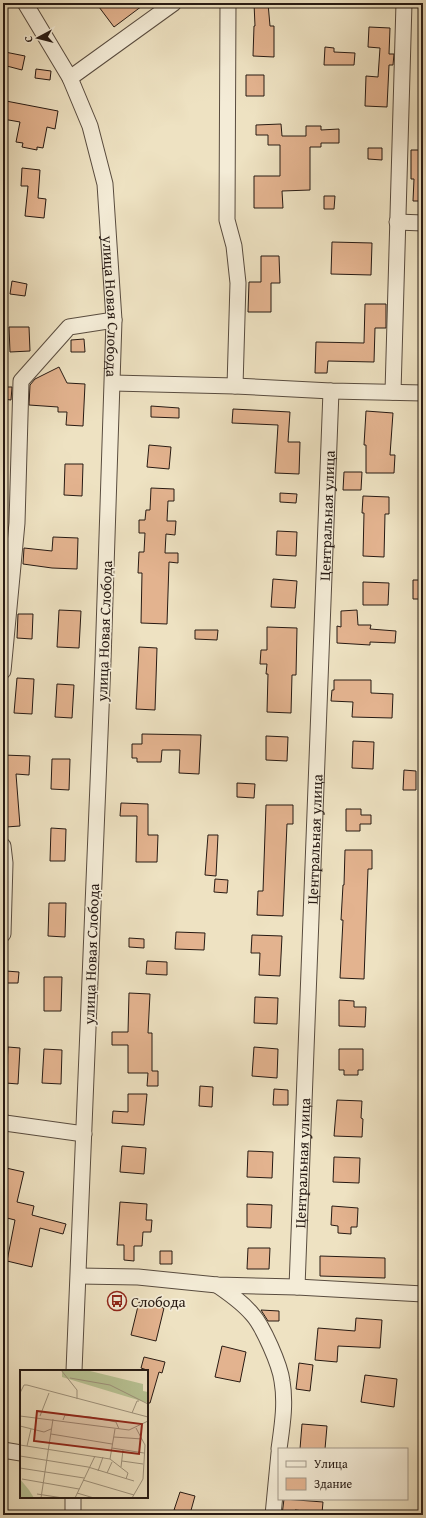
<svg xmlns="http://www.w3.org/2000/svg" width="426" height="1518" viewBox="0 0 426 1518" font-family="'Gentium Book Plus',serif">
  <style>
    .building { fill: #e3b38f; stroke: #271a13 }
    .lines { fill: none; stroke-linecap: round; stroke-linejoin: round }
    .minor-casing { stroke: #594c3f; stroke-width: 17 }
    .minor { stroke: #f4ecd7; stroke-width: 15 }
    .labels { text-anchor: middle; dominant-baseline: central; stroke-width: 3.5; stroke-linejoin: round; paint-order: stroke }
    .street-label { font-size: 15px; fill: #271a13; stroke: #f4ecd7 }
    .poi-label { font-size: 15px; fill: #271a13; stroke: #f4ecd7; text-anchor: start }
    .inset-road { fill: none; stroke: #9e927c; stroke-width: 1 }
    .view { fill: #8f2418; fill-opacity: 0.15; stroke: #8f2418; stroke-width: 2 }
    .inset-edge { fill: none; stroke: #271a13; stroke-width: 2 }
  </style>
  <rect width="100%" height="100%" fill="#eee2c2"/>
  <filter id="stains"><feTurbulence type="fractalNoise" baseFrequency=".005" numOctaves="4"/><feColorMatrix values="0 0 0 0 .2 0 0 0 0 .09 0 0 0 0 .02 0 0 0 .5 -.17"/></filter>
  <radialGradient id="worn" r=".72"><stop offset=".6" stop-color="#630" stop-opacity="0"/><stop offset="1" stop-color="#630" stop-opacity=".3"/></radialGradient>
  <path class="building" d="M96,3H146L114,27Z
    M254,3H268L270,26H274V57L253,56L254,26H255Z
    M369,27L390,28L389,54H394L393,65H389L387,107L365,106L366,76L378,77L380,48L368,47Z
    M325,47L334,48V52L355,53L354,65H324Z
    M5,52L25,56L22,70L3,65Z
    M36,69L51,71L50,80L35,78Z
    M246,75H264V96H246Z
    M6,101L58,111L55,129L47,127L43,148L37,147V150L22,147L23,143L16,142L20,122L3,119Z
    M281,124L282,136H306V126H321V130L339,129V143H321V147H310V190L282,191L283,208H254V176H280V145H268V135H256V125Z
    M368,148H382V160L368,159Z
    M411,150H423V201H413L414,179H411Z
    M22,168L40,170L38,198L46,199L44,218L25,216L28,186H21Z
    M324,196H335L334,209H324Z
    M332,242L372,243L371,275L331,274Z
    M261,256H279L280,283H271V312H248L249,282H261Z
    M12,281L27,284L25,296L10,294Z
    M365,304H386V328H375L374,362L328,361L327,373H315L316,342L364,343Z
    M9,327H29L30,351L10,352Z
    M84,339L85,352H71V340Z
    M59,367L67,383L85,384L83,426L66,425L67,412H58V407L29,405L30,385L35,379Z
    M3,387H12L11,400L3,399Z
    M151,406L179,408V418L151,417Z
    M233,409L290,412L288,442H300L299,474L275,473L278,425L232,423Z
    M366,411L393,413L390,455H395L394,473H366V445H364Z
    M149,445L171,447L169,469L147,467Z
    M65,464H83L82,496L64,495Z
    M344,472H362L361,490H343Z
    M151,488L174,489V501H168L167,521H176L175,535L166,534L165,553H178V563L169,562L167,624L141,623L142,573H138L139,552H144L145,533H139V520H145L146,510H150Z
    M280,493L297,494L296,503L280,502Z
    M363,496L389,497V514H385L384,557L363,556L364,513H362Z
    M277,531L297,532L296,556L276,555Z
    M53,537L78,538L77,569L52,568L23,564L24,548L52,551Z
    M273,579L297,581L295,608L271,607Z
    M413,580H423V599H413Z
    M363,582L389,583L388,605H363Z
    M59,610L81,611L79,648L57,647Z
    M357,610L358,625H371L370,629L396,631L395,643L370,642V645L337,643V626L341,627V611Z
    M18,614H33L32,639L17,638Z
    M267,627L297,628L296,675H292L291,713L267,712L268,674H266L267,664H260L261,650H267Z
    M195,630H218L217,640L195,639Z
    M139,647L157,648L155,710L136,709Z
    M17,678L34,679L32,714L14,713Z
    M334,680H371V693L393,694L392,718L352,717L353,702L331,701L332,690H334Z
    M57,684L74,685L72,718L55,717Z
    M142,734L201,735L199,774L179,773L180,750H162L161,762H137V758H132V744H142Z
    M266,736L288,737L287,761L266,760Z
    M353,741L374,742L373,769L352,768Z
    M3,755L30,756L29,775L16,774L20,826L6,827L3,792Z
    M52,759H70L69,790L51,789Z
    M404,770L416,771V790H403Z
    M237,783L255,784L254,798L237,797Z
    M121,803L148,804V835H158L157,862H136L137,816H120Z
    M266,805H293V824H287L283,916L257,915L258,891H263Z
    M346,809H361V815H371V824H360V831H346Z
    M51,828L66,829L65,861H50Z
    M208,835H218L216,876L205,875Z
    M345,850H372V869H368L364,979L340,978L343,920H341L343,885H344Z
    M215,879L228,880L227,893L214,892Z
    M49,903H66L65,937L48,936Z
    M176,932L205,933L204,950L175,949Z
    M252,935L282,936L280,976L259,975L260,953H251Z
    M129,938L144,939V948L129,947Z
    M147,961L167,962V975L146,974Z
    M6,971L19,972L18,983H6Z
    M44,977H62L61,1011H44Z
    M129,993L150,994L148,1033H152V1071H158V1086H147L148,1073H128V1045H112V1032H128Z
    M255,997L278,998L277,1024L254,1023Z
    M339,1000L354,1001V1007H366L365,1027L339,1026Z
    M8,1047L20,1048L18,1084L6,1083Z
    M254,1047L278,1049L277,1078L252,1076Z
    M44,1049L62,1050L61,1084L42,1083Z
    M339,1049H363V1070H358V1075H344V1070H339Z
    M200,1086L213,1087L212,1107L199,1106Z
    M274,1089L288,1090V1105H273Z
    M128,1094H147L144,1125L112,1123L113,1111L128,1112Z
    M337,1100L362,1101L361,1118L363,1119L362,1137L334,1136Z
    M122,1146L146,1148L144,1174L120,1172Z
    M248,1151L273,1152L272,1178L247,1177Z
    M334,1157L360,1158L359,1183L333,1182Z
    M6,1168L24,1172L17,1202L34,1206L32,1215L66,1224L63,1234L40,1228L32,1267L7,1261L15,1220L3,1217V1182Z
    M120,1202L147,1204L146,1220H152L151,1232H143L142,1246H134V1261L124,1260V1245H117Z
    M247,1204L272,1205L271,1228L247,1227Z
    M332,1206L358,1208L357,1227H351V1234L338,1233V1226L331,1225Z
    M248,1248H270L269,1269H247Z
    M160,1251H172V1264H160Z
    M320,1256L385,1258V1278L320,1276Z
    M139,1302L164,1308L156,1341L131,1335Z
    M261,1310L279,1311V1321H268Z
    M356,1318L382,1320L380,1348L338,1346L337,1362L315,1360L318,1328L355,1331Z
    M222,1346L246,1352L240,1382L215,1377Z
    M144,1357L165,1362L162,1373L159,1372L150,1403H147V1370L141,1368Z
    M299,1363L313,1365L310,1391L296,1389Z
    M365,1375L397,1379L394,1407L361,1402Z
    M302,1424L327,1426L325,1449H300Z
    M180,1492L195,1496L190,1514L174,1510Z
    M284,1499L323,1502L322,1513L295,1510L294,1515H282Z"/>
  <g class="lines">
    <defs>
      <g id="minor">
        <path id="s1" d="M25,3L70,78L90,126L105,184L114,320L103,661L74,1371"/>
        <path d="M228,3L227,220L234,246L238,283L235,386"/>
        <path d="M70,78L174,3"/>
        <path d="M397,222L423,223"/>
        <path d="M113,383L235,386L331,391L423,393"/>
        <path d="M393,392L404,3"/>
        <path d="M3,671L17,523L21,381L69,327L114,320"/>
        <path d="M3,846L5,863L3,934"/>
        <path d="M3,1121L5,1123L84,1134"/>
        <path d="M79,1276L138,1277L217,1285L297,1287L423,1294"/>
        <path d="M217,1285C230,1294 242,1302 252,1314C263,1326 280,1365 282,1381C286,1404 282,1427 279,1449"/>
        <path id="s2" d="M297,1287L331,391"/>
        <path d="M3,1450L21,1453"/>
        <path d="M73,1497V1515"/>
        <path d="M273,1515L279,1453"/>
      </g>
    </defs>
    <use href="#minor" class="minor-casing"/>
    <use href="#minor" class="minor"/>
  </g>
  <defs>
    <symbol id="bus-ring" viewBox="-11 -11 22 22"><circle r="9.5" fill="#f4ecd7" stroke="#8f2418" stroke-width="1.5"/><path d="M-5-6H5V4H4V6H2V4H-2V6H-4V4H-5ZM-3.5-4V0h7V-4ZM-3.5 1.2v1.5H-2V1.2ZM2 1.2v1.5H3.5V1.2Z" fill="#8f2418"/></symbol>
  </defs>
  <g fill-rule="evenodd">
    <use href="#bus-ring" x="106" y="1290" width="22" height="22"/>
  </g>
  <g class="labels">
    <g class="street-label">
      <text stroke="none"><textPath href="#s1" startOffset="322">улица Новая Слобода</textPath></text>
      <text stroke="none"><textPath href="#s2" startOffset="772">Центральная улица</textPath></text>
      <text transform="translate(104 631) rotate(-88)">улица Новая Слобода</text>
      <text stroke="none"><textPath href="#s2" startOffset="448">Центральная улица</textPath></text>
      <text transform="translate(91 954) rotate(-88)">улица Новая Слобода</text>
      <text stroke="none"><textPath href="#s2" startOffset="124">Центральная улица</textPath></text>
    </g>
    <g class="poi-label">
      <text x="131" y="1301">Слобода</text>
    </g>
  </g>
  <g transform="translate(20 1370)">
    <rect width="128" height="128" fill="#eee2c2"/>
    <path d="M42,0H66L123,14V21L128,22V33L42,7ZM0,109L9,120L14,128H1Z" fill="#b8c394"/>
    <path class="inset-road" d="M41,0L57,20V29M50,8L90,15L128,34M0,23L4,15H7L128,47M112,43L117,31H119M0,46L109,60L128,51M20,46L29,23M43,50L45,45L70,47L96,52L99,59M0,56L24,62L31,59M31,64L92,74M94,67L122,69M0,75L90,89L108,103L106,109M7,76L11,59M92,78L124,83M0,86L68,97L114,111M90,89L95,59M102,91L123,94M101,97L103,80M0,98L64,108M78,101L83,87M87,103L92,92M2,109L59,119M63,110L114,125M57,123L74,128M17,124L43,128M21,128L33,49M55,128L75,86M112,128L123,109L125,75L116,58"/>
    <path class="view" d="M17,41L122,54L119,84L14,71Z"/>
    <rect width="128" height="128" class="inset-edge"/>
  </g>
  <rect width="426" height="1518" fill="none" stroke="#eee2c2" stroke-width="16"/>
  <rect x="4" y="4" width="418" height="1510" fill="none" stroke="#271a13" stroke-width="2"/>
  <rect x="8" y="8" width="410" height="1502" fill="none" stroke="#271a13"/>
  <rect x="278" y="1448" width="130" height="52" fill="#f4ecd7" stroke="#a29889"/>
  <rect x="286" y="1461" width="20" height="6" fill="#f4ecd7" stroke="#a29889"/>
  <text x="314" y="1468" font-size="12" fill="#271a13">Улица</text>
  <rect x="286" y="1478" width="20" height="12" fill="#e3b38f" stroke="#a29889"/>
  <text x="314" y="1488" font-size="12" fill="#271a13">Здание</text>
  <g transform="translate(38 38) rotate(263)" stroke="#f4ecd7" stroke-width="3" paint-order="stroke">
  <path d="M0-3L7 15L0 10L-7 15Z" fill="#271a13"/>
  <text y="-6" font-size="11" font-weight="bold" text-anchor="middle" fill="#271a13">С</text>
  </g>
  <rect width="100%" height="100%" filter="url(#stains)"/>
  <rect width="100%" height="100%" fill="url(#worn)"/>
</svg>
